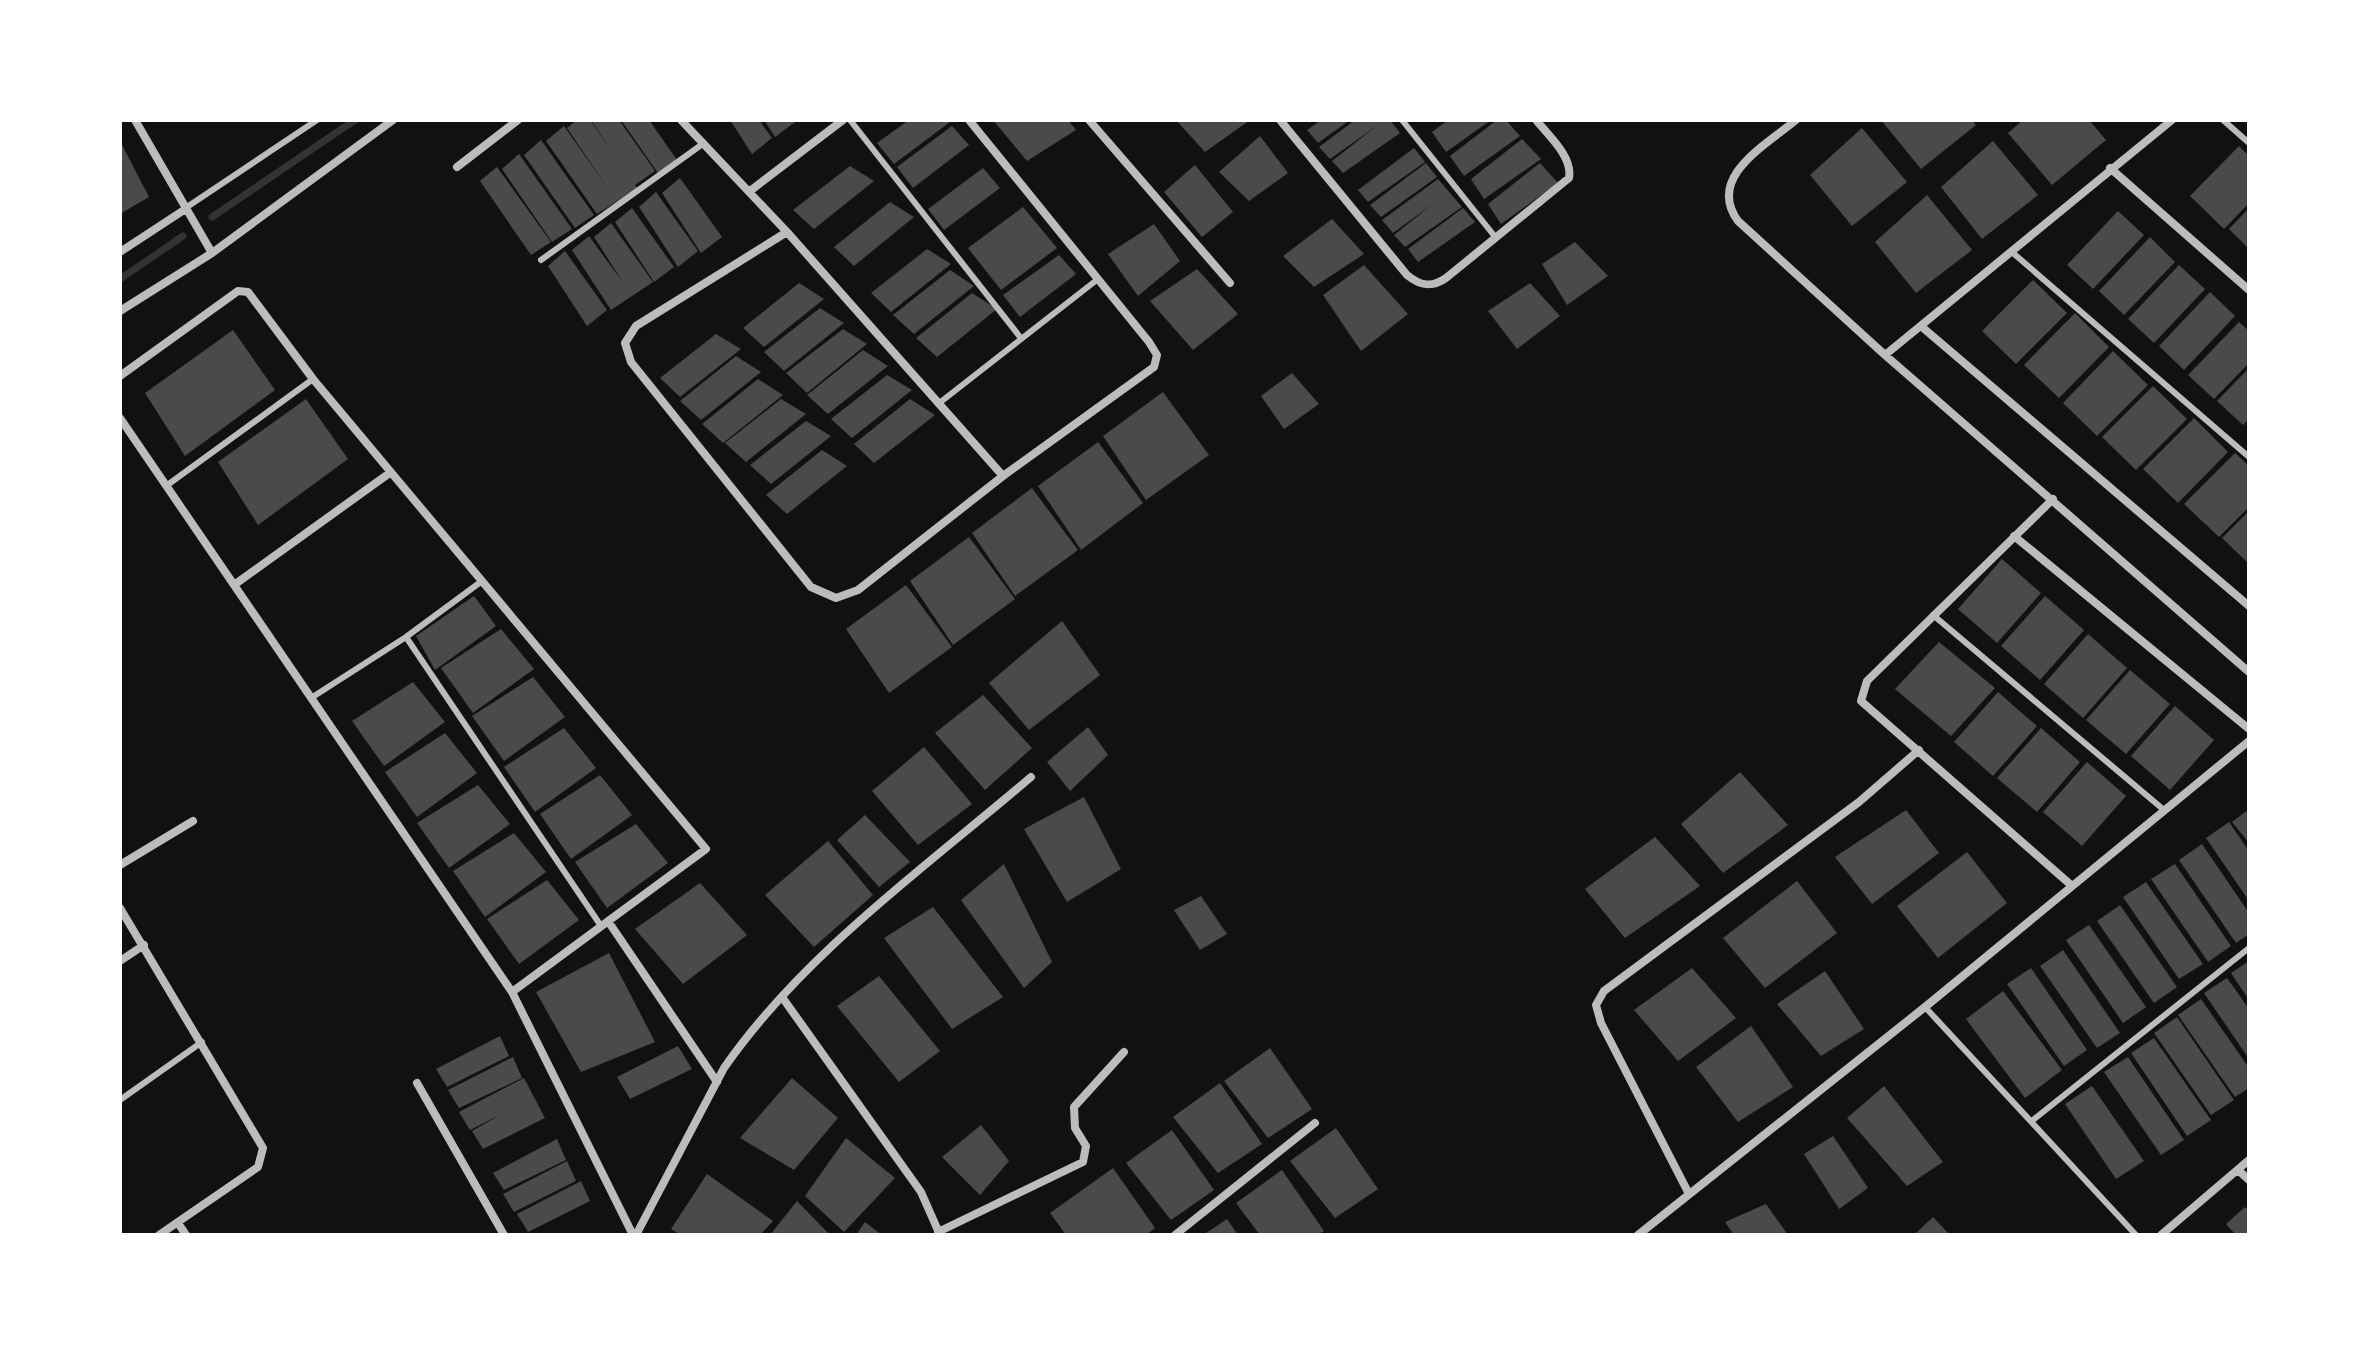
<svg xmlns="http://www.w3.org/2000/svg" width="2369" height="1355" viewBox="0 0 2369 1355" font-family="'Golos Text',sans-serif">
  <style>
    .lines { fill: none; stroke-linecap: round; stroke-linejoin: round }
    .stream { stroke: #333; stroke-width: 7 }
    .building { fill: #4a4a4a }
    .service { stroke: #bcbcbc; stroke-width: 6 }
    .minor { stroke: #bcbcbc; stroke-width: 8 }
  </style>
  <rect width="100%" height="100%" fill="#111"/>
  <g class="lines">
    <path class="stream" d="M212,217L355,120
      M120,279L183,236"/>
  </g>
  <path class="building" d="M577,120H590L611,150L591,120H619L655,171L635,185L638,188L597,214L546,141L564,126L609,190L567,128Z
    M621,120H649L677,160L658,173Z
    M730,120H759L772,138L752,154Z
    M764,120H794L795,122L775,137Z
    M909,120L950,122L894,164L877,143Z
    M993,120H1068L1076,130L1027,161Z
    M1176,120H1250L1205,152Z
    M1321,120H1350L1318,143L1307,130Z
    M1355,120H1390L1400,133L1343,173L1332,161L1378,125L1330,159L1319,147Z
    M1448,120H1491L1446,152L1432,132Z
    M1497,120H1506L1520,136L1464,176L1450,156Z
    M1881,120H1972L1976,125L1921,169Z
    M2023,120H2089L2106,140L2052,185L2008,133Z
    M952,126L969,145L913,188L897,167Z
    M1862,128L1907,182L1852,226L1810,175Z
    M1260,136L1288,173L1249,201L1219,172Z
    M1522,139L1541,159L1484,199L1471,179Z
    M541,140L594,215L575,228L524,155Z
    M120,141L149,197L120,214Z
    M1993,141L2038,195L1982,239L1941,187Z
    M2239,146L2249,156V203L2224,229L2190,196Z
    M1414,148L1425,162L1368,202L1358,190Z
    M519,154L572,229L552,242L502,169Z
    M1426,163L1437,177L1381,217L1370,205Z
    M1540,163L1558,183L1501,224L1488,204Z
    M1195,165L1233,212L1202,237L1164,192Z
    M850,166L874,181L814,229L793,210Z
    M497,167L551,242L531,255L480,181Z
    M983,168L1000,188L944,230L928,209Z
    M680,178L722,237L701,253L662,193Z
    M1438,179L1462,207L1405,247L1394,235L1434,203L1393,233L1382,220Z
    M656,192L698,251L678,267L639,207Z
    M1927,195L1972,250L1916,293L1875,242Z
    M890,202L914,217L854,266L834,247Z
    M1023,207L1057,248L1001,290L968,248Z
    M632,208L674,267L654,282L615,222Z
    M1463,208L1475,222L1418,262L1408,249Z
    M2249,208V249L2229,229Z
    M2118,211L2144,235L2093,289L2067,265Z
    M1332,219L1364,254L1314,287L1283,256Z
    M611,223L653,282L611,310L572,250L589,236L624,284L594,237Z
    M1154,224L1180,261L1138,296L1108,254Z
    M2150,237L2175,262L2124,315L2099,291Z
    M1575,242L1608,276L1567,305L1542,264Z
    M927,249L951,264L891,312L871,293Z
    M565,251L607,310L587,326L548,266Z
    M1059,255L1076,274L1020,317L1003,295Z
    M1364,265L1408,314L1361,351L1323,295Z
    M2179,265L2205,289L2154,343L2128,319Z
    M1197,269L1238,314L1193,350L1150,301Z
    M950,270L974,286L914,334L893,315Z
    M2033,280L2067,313L2016,364L1982,331Z
    M799,283L824,299L764,347L743,328Z
    M1530,283L1560,316L1517,349L1488,311Z
    M2210,292L2235,316L2184,370L2159,346Z
    M972,293L997,309L937,357L916,338Z
    M820,308L844,323L784,371L764,352Z
    M2075,313L2109,347L2059,398L2024,365Z
    M2239,322L2249,331V363L2214,399L2188,375Z
    M843,329L867,344L807,393L786,373Z
    M233,330L275,390L185,456L145,393Z
    M716,334L741,349L680,397L660,378Z
    M863,350L888,366L828,414L807,395Z
    M2113,351L2148,385L2097,436L2063,403Z
    M736,356L761,372L701,420L680,401Z
    M2249,368V419L2243,425L2217,401Z
    M1292,373L1319,404L1284,429L1261,396Z
    M887,375L912,390L852,438L831,419Z
    M758,379L783,395L723,443L702,424Z
    M2153,386L2187,419L2136,470L2102,437Z
    M1163,392L1209,455L1146,500L1103,436Z
    M306,399L348,459L258,525L218,462Z
    M781,399L806,414L746,462L725,443Z
    M910,399L935,415L874,463L854,444Z
    M2194,418L2228,452L2178,503L2143,469Z
    M806,421L831,436L771,484L750,465Z
    M1098,442L1143,503L1081,550L1038,486Z
    M822,450L847,466L787,514L766,495Z
    M2235,453L2249,466V507L2219,537L2184,504Z
    M1032,488L1078,550L1015,596L972,533Z
    M2249,511V564L2222,538Z
    M969,537L1015,599L953,645L910,581Z
    M2002,559L2041,593L1997,643L1958,609Z
    M906,585L952,647L889,693L846,629Z
    M474,596L496,626L435,670L416,636Z
    M2045,596L2084,630L2040,680L2001,646Z
    M1062,621L1100,675L1029,730L989,683Z
    M501,629L534,669L473,713L441,668Z
    M2088,634L2127,668L2083,718L2044,684Z
    M1939,642L1995,688L1951,736L1895,689Z
    M2130,670L2170,704L2126,754L2086,720Z
    M533,677L565,717L504,761L472,716Z
    M413,682L445,722L384,766L352,721Z
    M1998,692L2037,726L1993,776L1954,742Z
    M983,695L1032,748L985,790L935,733Z
    M2175,706L2214,740L2170,790L2131,756Z
    M1088,727L1108,755L1070,791L1047,762Z
    M564,728L596,768L535,812L504,767Z
    M2041,728L2080,762L2037,812L1997,778Z
    M445,733L477,773L417,817L385,772Z
    M924,747L972,804L918,845L872,791Z
    M2087,762L2126,796L2082,846L2043,812Z
    M1740,772L1788,825L1723,873L1681,824Z
    M600,775L632,815L571,859L540,814Z
    M478,785L510,824L449,868L417,823Z
    M1084,797L1121,869L1067,902L1024,829Z
    M2249,809V843L2232,822Z
    M1906,810L1939,853L1872,904L1835,857Z
    M865,815L910,862L879,887L837,840Z
    M2229,822L2249,851V901L2206,838Z
    M636,824L668,863L607,908L575,862Z
    M514,833L546,872L485,917L453,871Z
    M1655,837L1700,886L1625,938L1585,889Z
    M828,841L873,895L814,947L765,895Z
    M2202,844L2249,913V934L2236,943L2179,860Z
    M1967,852L2007,903L1938,958L1897,906Z
    M1004,864L1052,962L1024,988L961,900Z
    M2175,864L2231,946L2208,962L2151,879Z
    M547,880L579,920L519,964L487,919Z
    M1797,881L1837,933L1765,988L1723,938Z
    M2146,882L2203,964L2179,979L2123,897Z
    M700,883L747,935L683,984L635,929Z
    M1201,896L1227,934L1200,950L1174,910Z
    M2120,905L2177,987L2154,1003L2097,921Z
    M933,907L1003,997L952,1029L884,938Z
    M2089,925L2146,1007L2123,1023L2066,940Z
    M2063,950L2120,1033L2097,1048L2040,966Z
    M609,953L655,1042L581,1072L536,992Z
    M2249,961V1000L2231,973Z
    M1692,968L1736,1018L1678,1061L1634,1010Z
    M2031,968L2087,1050L2064,1066L2007,984Z
    M1825,971L1864,1029L1821,1056L1777,1004Z
    M879,976L940,1051L899,1082L837,1006Z
    M2227,978L2249,1009V1059L2204,993Z
    M2003,991L2062,1070L2025,1098L1966,1019Z
    M2201,999L2249,1068V1088L2235,1097L2178,1015Z
    M2177,1017L2234,1100L2211,1115L2154,1033Z
    M1751,1026L1793,1087L1738,1122L1696,1067Z
    M500,1036L509,1056L447,1087L436,1069Z
    M2154,1038L2211,1120L2187,1136L2131,1053Z
    M678,1046L692,1069L630,1099L617,1077Z
    M1270,1048L1312,1109L1268,1138L1224,1081Z
    M513,1057L522,1078L459,1108L448,1090Z
    M2128,1057L2184,1140L2161,1155L2104,1072Z
    M524,1078L545,1118L483,1149L472,1131L500,1115L470,1130L459,1112Z
    M792,1078L838,1118L794,1170L740,1138Z
    M1220,1083L1262,1144L1218,1173L1173,1117Z
    M1884,1086L1943,1162L1907,1186L1847,1118Z
    M2092,1086L2144,1161L2116,1179L2065,1104Z
    M981,1125L1009,1161L980,1195L942,1157Z
    M1336,1128L1378,1189L1335,1218L1290,1161Z
    M1172,1130L1214,1190L1171,1220L1126,1163Z
    M1833,1136L1868,1188L1839,1209L1804,1154Z
    M846,1138L895,1178L844,1232L805,1196Z
    M557,1139L566,1160L504,1190L493,1173Z
    M567,1161L576,1181L514,1212L503,1194Z
    M1113,1168L1155,1228L1146,1235H1066L1050,1213Z
    M1282,1170L1324,1231L1317,1235H1260L1236,1203Z
    M707,1174L773,1221L760,1235H681L671,1229Z
    M581,1181L590,1201L528,1232L517,1214Z
    M797,1201L830,1235H770Z
    M1766,1204L1788,1235H1734L1725,1222Z
    M2245,1207L2249,1211V1235H2236L2226,1224Z
    M1933,1217L1950,1235H1914Z
    M1227,1219L1238,1235H1203Z
    M865,1222L882,1235H856Z"/>
  <g class="lines">
    <path class="service" d="M850,120L1020,337
      M1402,120L1496,238
      M2223,120L2249,143
      M184,209L317,120
      M2013,253L2249,457
      M541,260L704,143
      M938,404L1098,279
      M166,486L313,379
      M1933,615L2164,810
      M406,637L601,926
      M311,698L406,637L482,581
      M1925,1007L2136,1235
      M120,1100L202,1042
      M2033,1120L2249,948"/>
    <path class="minor" d="M135,120L212,253
      M681,120L787,232L1003,476
      M1089,120L1230,283
      M1280,120L1407,275C1420,286 1432,288 1446,278L1569,178C1573,157 1549,136 1536,120
      M1796,120C1766,145 1706,177 1738,221L1885,355L2249,672
      M457,167L518,120
      M2110,168L2249,290
      M750,191L843,120
      M787,232L636,326L625,343L631,362L811,587L836,598L858,590L1003,476L1154,367L1157,355L1149,342L969,120
      M120,252L184,210
      M120,311L212,253L393,120
      M1922,327L2249,606
      M1885,355L2172,120
      M120,376L238,291L248,292L313,379L706,849L512,992
      M120,418L512,992L633,1235
      M2053,499L1867,681L1861,701L2071,885
      M2014,536L2249,729
      M234,585L391,472
      M120,865L193,821
      M120,908L263,1148L258,1167L159,1235
      M608,921L717,1082
      M120,961L144,945
      M782,997L921,1192L940,1235
      M417,1083L504,1235
      M2238,1170L2249,1180
      M1689,1194L1601,1023L1596,1005L1604,991L1859,802L1919,750
      M178,1223L186,1235
      M938,1232L1083,1162L1086,1146L1075,1128L1074,1107L1124,1052
      M636,1235L724,1068C803,954 927,866 1031,777
      M1175,1235L1315,1123
      M1638,1235L1925,1007L2249,741
      M2161,1235L2249,1160"/>
  </g>
  <rect width="2369" height="1355" fill="none" stroke="#ffffff" stroke-width="244"/>
</svg>
